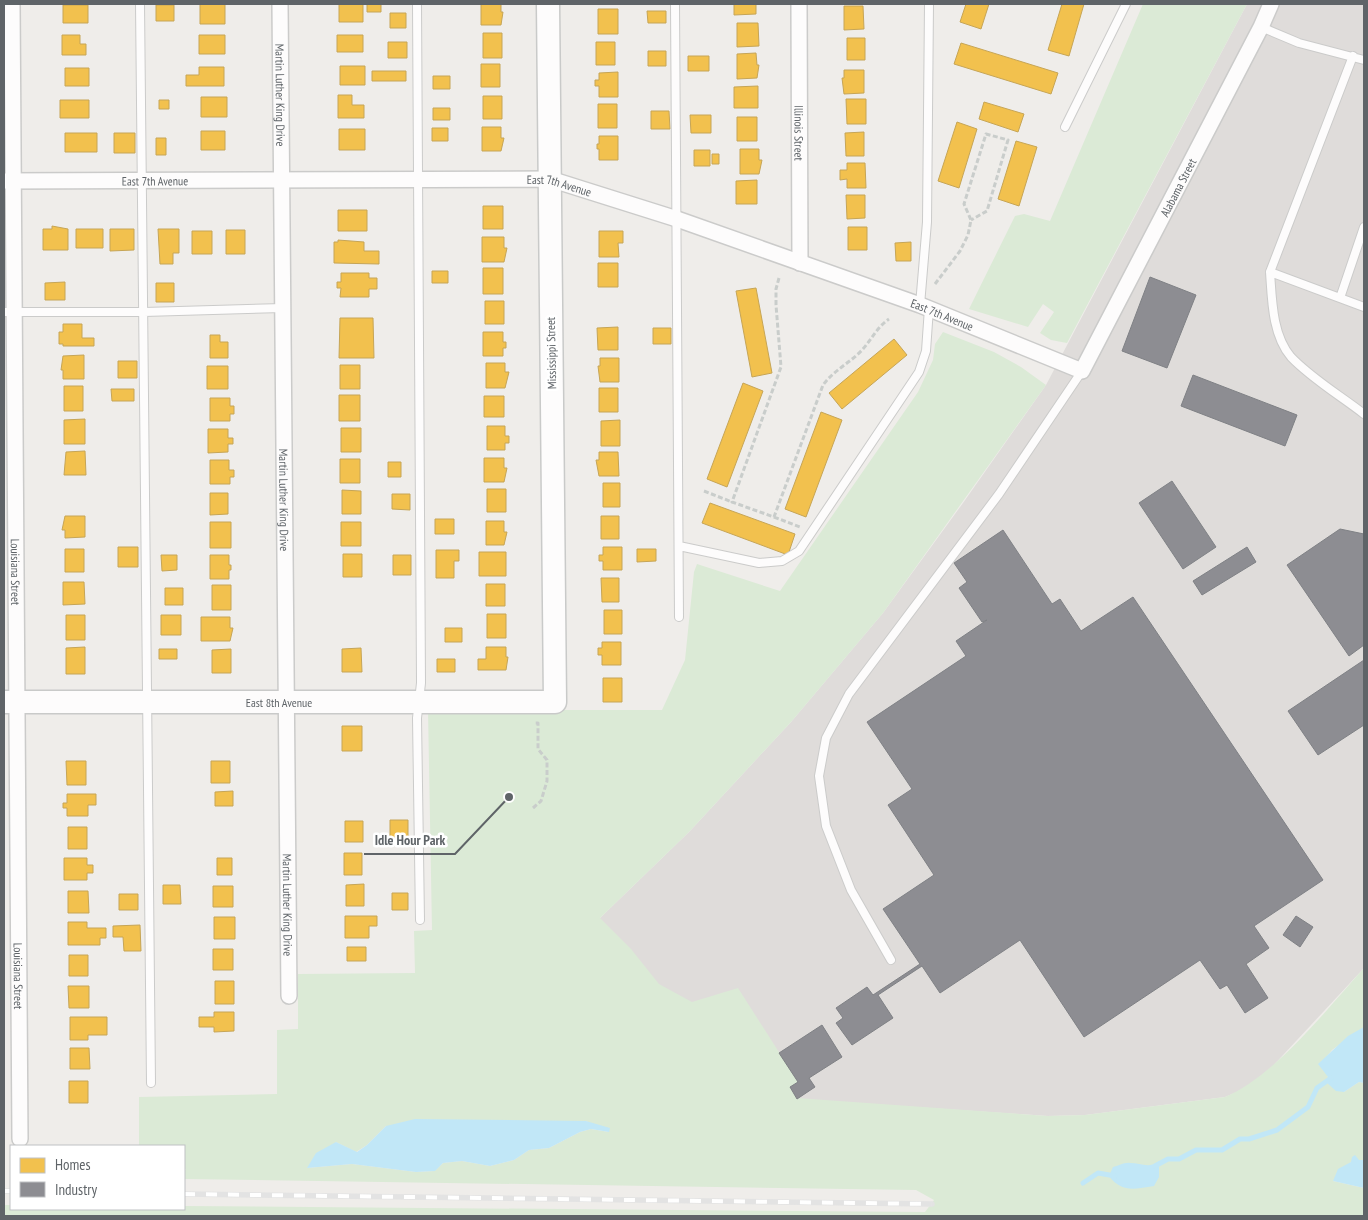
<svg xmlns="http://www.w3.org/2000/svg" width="1368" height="1220" viewBox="0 0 1368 1220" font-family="'PT Sans Narrow',sans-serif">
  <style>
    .industrial { fill: #dfdcda }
    .green { fill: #dbead6; fill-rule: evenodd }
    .water { fill: #c1e7f7 }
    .homes { fill: #f2c14e; stroke: #c6a556 }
    .industry { fill: #8d8d92; stroke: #7f8185 }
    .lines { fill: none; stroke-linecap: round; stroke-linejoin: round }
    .stream { stroke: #c1e7f7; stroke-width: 5 }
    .lane-casing { stroke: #cbcbca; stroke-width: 10 }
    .street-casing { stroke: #cbcbca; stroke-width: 18 }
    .secondary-casing { stroke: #c9cac9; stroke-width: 25 }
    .path { stroke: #c9cdcb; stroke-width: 3; stroke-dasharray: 5 2.5; stroke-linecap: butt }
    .lane { stroke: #fdfcfc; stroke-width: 8 }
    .street { stroke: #fdfcfc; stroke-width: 15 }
    .secondary { stroke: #fdfcfc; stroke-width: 22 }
    .rail-casing { stroke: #e3e3e3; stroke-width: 5.5 }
    .rail { stroke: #fff; stroke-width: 4; stroke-dasharray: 11; stroke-linecap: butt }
    .labels { text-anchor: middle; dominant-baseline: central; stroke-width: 5; stroke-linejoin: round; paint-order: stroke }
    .street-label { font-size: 12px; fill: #5f6468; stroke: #fff }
    .leader { fill: none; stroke: #5f6468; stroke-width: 2 }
    .callout-dot { fill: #5f6468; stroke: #fff; stroke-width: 2 }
    .callout-label { font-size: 14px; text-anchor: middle; font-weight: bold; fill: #5f6468; stroke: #fff; stroke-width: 5; stroke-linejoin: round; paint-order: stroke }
  </style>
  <rect width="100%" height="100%" fill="#efedea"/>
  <path class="industrial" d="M1247,4H1364V968L1271,1068L1244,1089L1225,1097L1085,1115L1048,1116L797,1099L790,1087L797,1082L597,1075L600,918L689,832L791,722L883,613L963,503L1046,385Z"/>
  <path class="green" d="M1143,4H1247L1067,343L1051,340L1040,333L1054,312L1043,304L1028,327L969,309L1015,216L1024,214L1050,221Z
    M943,332L994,352L1021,367L1046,385L883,613L791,722L689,832L600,918L631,949L659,984L692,1002L738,988L798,1082L790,1087L797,1098L1048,1116L1085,1115L1225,1097C1276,1075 1326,1010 1364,968V1027L1332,1050L1323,1061L1328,1077L1344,1092L1359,1082L1364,1083V1160L1351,1162L1333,1181L1364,1188V1216H4V1205H11V1209H184V1206L925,1212L934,1200L916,1190L184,1179V1171L186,1169H184V1146H139V1097L277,1094V1030L298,1029V974L415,973L414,931L432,930L428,710H662L685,660L694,572L697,564L780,591L918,392L933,360L935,344ZM586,1121L609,1132L591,1129L580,1132L549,1148L529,1150L514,1160L490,1166L462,1161L443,1163L434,1171L416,1172L352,1164L307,1168L336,1142L356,1152L367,1145L386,1126Z"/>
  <path class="water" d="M1364,1027V1083L1359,1082L1344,1092L1336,1091L1326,1082L1328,1077L1318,1064L1348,1036Z
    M415,1119L586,1121L610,1128L609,1132L591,1129L580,1132L549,1148L529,1150L514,1160L490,1166L462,1161L443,1163L435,1171L416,1172L352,1164L307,1168L316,1153L336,1142L357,1152L367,1145L386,1126Z
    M1355,1155L1359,1160H1364V1188L1333,1181L1338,1169L1351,1162L1352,1157Z
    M1159,1161V1177L1154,1186C1134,1189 1122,1193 1109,1176L1113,1167C1118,1166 1125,1162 1130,1163C1141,1163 1149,1169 1159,1161Z"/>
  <path class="homes" d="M200,4H225V24H200Z
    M339,4H363V22H339Z
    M367,4H381V12H367Z
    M481,4H501V12H503L501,25H481Z
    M734,4H756V14L734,15Z
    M966,4H989L981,29L960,22Z
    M1062,4H1084L1069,56L1048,50Z
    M63,5H88V23H63Z
    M156,5H174V21H156Z
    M844,6H863L864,29L844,30Z
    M598,9H618V34H598Z
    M647,11H666V23H648Z
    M390,13H406V28H390Z
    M737,23H758L759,46L737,47Z
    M483,33H502V58H483Z
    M62,35H80V44H86V55H62Z
    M199,35H225V54H199Z
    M337,35H363V52H337Z
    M847,38H865V60H847Z
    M388,42H407V58H388Z
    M596,42H615V65H596Z
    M961,43L1058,73L1051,94L954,64Z
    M648,51H666V66H648Z
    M756,53L757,65H759L757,78L737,79V54Z
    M688,56H709V71H688Z
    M481,64H500V87H481Z
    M340,66H365V85H340Z
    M199,67H224V86H186V75H199Z
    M65,68H89V86H65Z
    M844,70H864V93L844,94L842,78H844Z
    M372,71H406V81H372Z
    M618,72V97H599V86H595V80H599V73Z
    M433,76H450V89H433Z
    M758,86V108H734V87Z
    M338,95H352V105H364V118H338Z
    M483,96H502V119H483Z
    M201,97H227V117H201Z
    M846,99H866V124H847Z
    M60,100H89V118H60Z
    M159,100H169V109H159Z
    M984,102L1024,114L1018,132L979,119Z
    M598,104H617V128H598Z
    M433,108H450V120H433Z
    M651,111H669L670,129H651Z
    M690,115H711V133H691Z
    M737,117H757V141H737Z
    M957,122L977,129L959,188L938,181Z
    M482,127H501V138H504L501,151H482Z
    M432,128H448V141H432Z
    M339,129H365V150H339Z
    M201,131H225V150H201Z
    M864,132V156H846L845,133Z
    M65,133H97V152H65Z
    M114,133H135V153H114Z
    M599,136H618V160H599V149H597V144H599Z
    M156,138H166V155H156Z
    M1016,141L1037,147L1019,206L998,199Z
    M740,149H759V160H762L759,174H740Z
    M694,150H710V166H694Z
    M712,154H719V164H712Z
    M847,163H865L866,188H847V179L840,180V170H847Z
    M757,180V204H736V181Z
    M846,195H865V218L847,219Z
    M483,206H503V229H483Z
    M338,210H367V231H338Z
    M52,226L68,229V250H43V229H52Z
    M848,227H867V250H848Z
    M76,229H103V248H76Z
    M110,229H134V250L110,251Z
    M158,229H179V253H173V264H160Z
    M226,230H245V254H226Z
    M192,231H212V254H192Z
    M599,231H623V243H618L619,257H599Z
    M482,237H504V248H507L504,262H482Z
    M338,240L364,242V251H379V264L334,263V242H338Z
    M911,242V261H896L895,243Z
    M598,263H618V287H598Z
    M483,268H503V294H483Z
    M432,271H448V283H432Z
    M341,273H369V278H377V289H369V297H340L341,288H337V282H341Z
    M65,282V300H45V283Z
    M156,283H174V302H156Z
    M756,288L772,373L752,377L736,291Z
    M485,301H504V324H485Z
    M340,318H373L374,358H339Z
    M63,324H82V338H94V346H63V344H59V332H63Z
    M618,327V350H598L597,328Z
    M653,328H671V344H653Z
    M483,332H503V342H506V348H503V356H483Z
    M210,335H220V342H228V358H210Z
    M894,339L907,355L842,409L829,393Z
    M84,355V379H63V370H61L63,356Z
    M600,358H619V382H600L598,366H600Z
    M118,361H137V378H118Z
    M486,363H505V372H509L505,388H486Z
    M340,365H360V389H340Z
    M207,366H228V389H207Z
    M743,383L763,391L727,487L707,479Z
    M64,386H83V411H64Z
    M599,388H618V412H599Z
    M111,389H134V401H112Z
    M339,395H360V421H339Z
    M484,396H504V417H484Z
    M210,398H230V406H234V414H230V421H210Z
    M821,412L842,420L806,517L785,509Z
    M85,419V444H64V420Z
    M620,420V446H601V421Z
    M487,426H505V436H509V443H505V450H487Z
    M341,428H361V452H341Z
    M208,429H228V438H233V444H228V452L208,453Z
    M85,451L86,475H64L66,452Z
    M599,452H618L619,476H599L596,460H599Z
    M484,458H504V468H507L504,482H484Z
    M340,459H360V483H340Z
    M210,460H229V470H234V477H230V484H210Z
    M388,462H401V477H388Z
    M603,483H620V507H603Z
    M487,489H506V512H487Z
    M342,490L361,491V514H342Z
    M210,493H228V514L210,515Z
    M392,494H410V510L392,509Z
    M710,503L795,534L788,555L702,523Z
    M65,516H85V537L65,538V530H62Z
    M601,516H619V539H601Z
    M435,519H454V534H435Z
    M486,521H504V532H507L504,545H486Z
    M210,522H231V548H210Z
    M341,522H361V546H341Z
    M118,547H138V567H118Z
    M603,547H622V570H603V561H599V555H603Z
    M65,549H84V572H65Z
    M637,549H656V561L637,562Z
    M436,550H459V561H454V578H436Z
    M479,552H506V576H479Z
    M343,554H362V577H343Z
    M161,555H177V570L162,571Z
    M210,555H229V565H231V570H229V579H210Z
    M393,555H411V575H393Z
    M601,578H619V602H602Z
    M63,582H84L85,604L63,605Z
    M486,584H505V606H486Z
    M212,585H231V610H212Z
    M165,588H183V605H165Z
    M604,610H622V634H604Z
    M487,614H506V638H487Z
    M66,615H85V640H66Z
    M161,615H181V635H161Z
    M201,617H230V628H233L230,641H201Z
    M445,628H462V642H445Z
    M602,642H621V665H602V655H598V648H602Z
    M85,647V674H66V648Z
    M486,647H506V657H508L506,670H478V659H486Z
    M361,648L362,672H342V649Z
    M159,649H177V659H159Z
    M231,649V673H212V650Z
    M437,659H455V672H437Z
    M603,678H622V702H603Z
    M342,726H362V751H342Z
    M66,761H86V785H67Z
    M211,761H230V783H211Z
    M233,791V806H215V792Z
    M67,794H96V805H88V816H67V808H63V803H67Z
    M390,820H408V837L390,838Z
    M345,821H363V842H345Z
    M68,827H87V849H68Z
    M344,853H362V875H344Z
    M64,858H87V865H93V873H87V880H64Z
    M217,858H232V875H217Z
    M364,884V906H346V885Z
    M163,885H180L181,904H163Z
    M213,886H233V907H213Z
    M68,891H88L89,913H68Z
    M392,893H408V910H392Z
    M119,894H138V910H119Z
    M345,916H377V926H369V938H345Z
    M214,917H235V939H214Z
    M68,922H87V928H106V938H100V945H68Z
    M140,925L141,951H124L123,937H113V926Z
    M347,947H366V961H347Z
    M213,949H233V970H213Z
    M69,955H88V976H69Z
    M215,981H234V1004H215Z
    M68,986H89V1008H69Z
    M214,1012H234V1031L214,1032V1027H199V1017H214Z
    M70,1017H107V1035H88V1040H70Z
    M70,1048H89L90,1069H70Z
    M69,1081H88V1103H69Z"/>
  <path class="industry" d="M1150,277L1196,295L1167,368L1122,351Z
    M1193,375L1297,415L1285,446L1181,406Z
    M1172,481L1216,547L1183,569L1139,503Z
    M1340,529L1364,534V645L1349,656L1287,565Z
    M1003,530L1052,604L1060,599L1081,631L1133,597L1323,880L1254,926L1269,948L1246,964L1268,998L1245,1013L1227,985L1220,989L1200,960L1084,1037L1020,940L940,993L922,966L878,995L893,1018L852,1045L836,1023L843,1018L836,1008L867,987L873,995L920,964L883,909L934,875L888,805L912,789L867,722L966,656L956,641L987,620L982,622L959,588L967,582L954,563Z
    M1247,547L1256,562L1202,595L1193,581Z
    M1364,660V725L1318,755L1288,711Z
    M1296,916L1313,927L1300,947L1283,935Z
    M822,1025L842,1057L809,1078L815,1087L797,1099L790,1087L798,1082L779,1053Z"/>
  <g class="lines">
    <path class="stream" d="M1155,1166L1168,1159H1179L1196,1150H1222L1240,1139H1249L1277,1130L1308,1107L1317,1088L1331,1078
      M1083,1183L1098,1173L1115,1176"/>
    <defs>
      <path id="lane" d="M140,4L151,1083
        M417,4L421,683L417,718L420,920
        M675,4L679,617
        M1261,27L1299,43L1364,60
        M1353,56L1270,272L1364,307
        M1065,127L1126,4
        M1270,272C1272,299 1272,335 1291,357C1312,379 1341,396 1364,414
        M1340,298L1364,227
        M920,305L927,222L929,4
        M4,312H144L283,308
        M679,546L759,563L782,561L799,551L919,372L926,351L929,308
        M891,960L851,890L826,826L819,776L826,738L849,694L999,494L1082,371"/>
      <g id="street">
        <path id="s1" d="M12,4L20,1139"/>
        <path id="s2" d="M280,4L289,996"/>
        <path id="s3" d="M799,4L800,263"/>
        <path id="s4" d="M4,181L550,179L677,219L920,305L1082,371L1261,27L1271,4"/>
      </g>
      <g id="secondary">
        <path id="s5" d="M4,702H555L548,4"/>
      </g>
    </defs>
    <use href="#lane" class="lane-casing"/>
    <use href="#street" class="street-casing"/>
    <use href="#secondary" class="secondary-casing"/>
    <path class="path" d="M779,278L776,289V305L781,367L732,502L774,517L823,385C834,370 850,363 862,350C872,339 877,327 889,319
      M935,284L960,251L968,235L971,220L964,204L986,134L1008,140L987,211L971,220
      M704,491L732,502
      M774,517L800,527
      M533,808L541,801L547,781V760L538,749V723H534"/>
    <use href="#lane" class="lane"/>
    <use href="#street" class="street"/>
    <use href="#secondary" class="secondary"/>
    <defs>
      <path id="rail" d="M4,1191H11
        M184,1194L932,1204"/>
    </defs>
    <use href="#rail" class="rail-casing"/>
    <use href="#rail" class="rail"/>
  </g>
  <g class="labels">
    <g class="street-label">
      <text stroke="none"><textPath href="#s2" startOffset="91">Martin Luther King Drive</textPath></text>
      <text stroke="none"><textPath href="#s3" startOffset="129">Illinois Street</textPath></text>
      <text stroke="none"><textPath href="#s4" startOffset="151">East 7th Avenue</textPath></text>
      <text stroke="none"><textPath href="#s4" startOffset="556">East 7th Avenue</textPath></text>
      <text stroke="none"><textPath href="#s4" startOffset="1319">Alabama Street</textPath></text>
      <text stroke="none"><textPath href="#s4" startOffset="961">East 7th Avenue</textPath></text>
      <text transform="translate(551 353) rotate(-91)">Mississippi Street</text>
      <text stroke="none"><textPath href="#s2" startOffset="496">Martin Luther King Drive</textPath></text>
      <text stroke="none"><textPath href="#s1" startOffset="568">Louisiana Street</textPath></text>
      <text stroke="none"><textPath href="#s5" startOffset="275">East 8th Avenue</textPath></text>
      <text stroke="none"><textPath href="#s2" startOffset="901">Martin Luther King Drive</textPath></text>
      <text stroke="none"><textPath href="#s1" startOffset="972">Louisiana Street</textPath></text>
    </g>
  </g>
  <path class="leader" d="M509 797L455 854H364"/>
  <circle class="callout-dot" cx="509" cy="797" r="5"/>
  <g class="callout-label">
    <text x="410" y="845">Idle Hour Park</text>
  </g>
  <rect width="1368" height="1220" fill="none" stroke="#5f6468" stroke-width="10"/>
  <rect x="10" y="1145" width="175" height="65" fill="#ffffff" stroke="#bfc1c3"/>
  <rect x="20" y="1158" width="25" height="15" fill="#f2c14e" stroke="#bfc1c3"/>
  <text x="55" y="1170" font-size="15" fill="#5f6468">Homes</text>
  <rect x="20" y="1182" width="25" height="15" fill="#8d8d92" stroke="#bfc1c3"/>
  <text x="55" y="1195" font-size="15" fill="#5f6468">Industry</text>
</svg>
